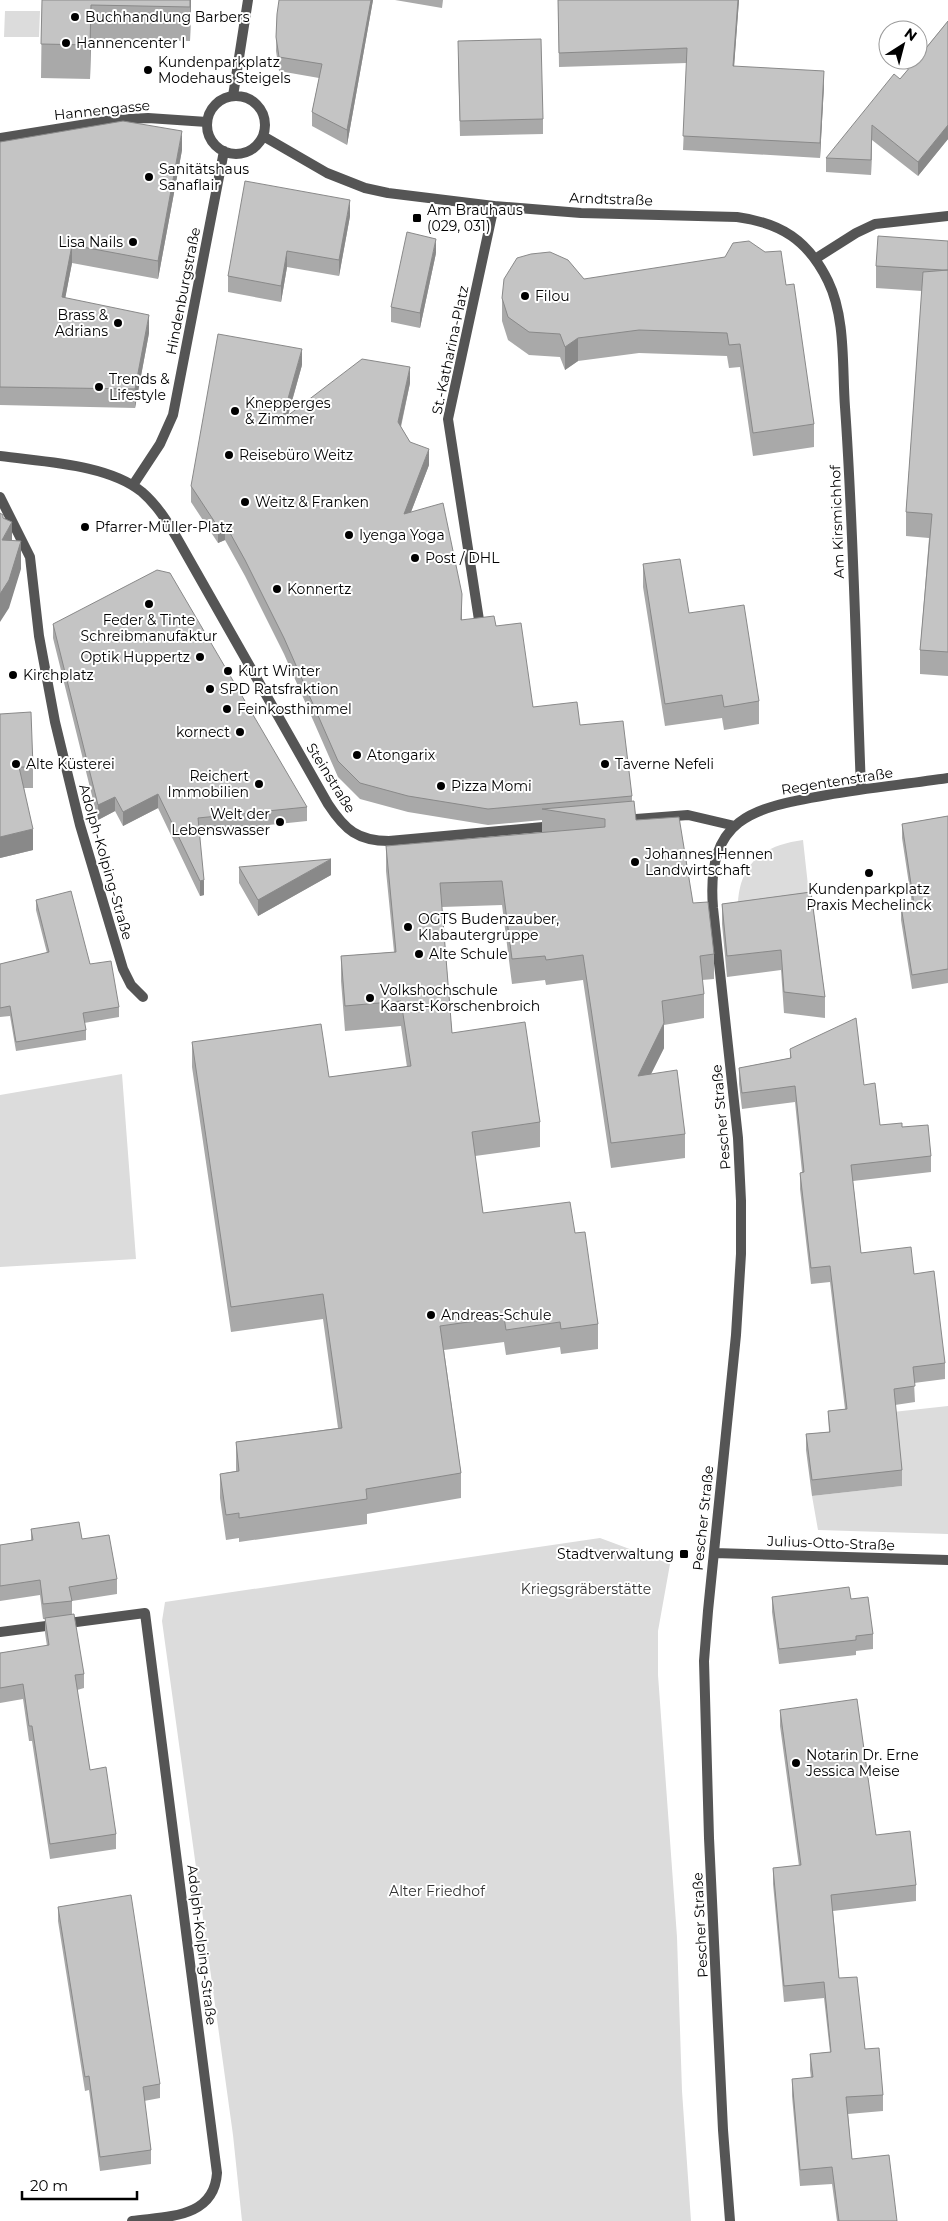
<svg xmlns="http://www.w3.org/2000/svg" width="948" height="2221" viewBox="0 0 948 2221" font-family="Montserrat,sans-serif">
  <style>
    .green { fill: #dcdcdc }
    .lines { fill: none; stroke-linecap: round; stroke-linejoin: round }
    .minor { stroke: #555; stroke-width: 10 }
    .wall { fill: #a9a9a9 }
    .shaded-wall { fill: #898989 }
    .building { fill: #c4c4c4; stroke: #898989 }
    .poi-dot { fill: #000; stroke: #fff; stroke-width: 2 }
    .labels { text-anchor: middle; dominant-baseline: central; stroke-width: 4; stroke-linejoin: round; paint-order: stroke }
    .poi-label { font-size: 14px; fill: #000; stroke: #fff; text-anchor: start }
    .street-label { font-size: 14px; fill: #000; stroke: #fff }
    .park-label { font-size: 14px; fill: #333; stroke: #fff }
  </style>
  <rect width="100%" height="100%" fill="#fff"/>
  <path class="green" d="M5,11H40L39,37H4Z
    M803,840L811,913L738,903C740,862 765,845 803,840Z
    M122,1074L136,1259L0,1267V1095Z
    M948,1406V1534L818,1530L812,1496L902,1486L893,1412Z
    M600,1538L670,1564L658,1631V1675L677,1937L682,2091L691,2221H242L233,2135L162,1621L165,1602Z"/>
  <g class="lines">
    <path class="minor" d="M233,96L248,0
      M207 125a29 29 0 1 1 58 0a29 29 0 1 1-58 0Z
      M263,136L327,173L365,188L388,193L494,206L581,213L737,217C781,223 808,240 828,281C846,318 842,367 845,407C854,534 856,662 861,789
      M0,138L112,120L148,118L207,122
      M815,259L856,233L875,224L948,216
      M0,456C43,462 108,464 142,492C157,505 167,521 177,538L328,804C345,830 358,841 389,841L554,826
      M133,485L160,444L173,415L224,151
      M0,497L30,557L39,636L55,722L80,825L123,969L131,985L143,997
      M479,620L448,419L494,206
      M623,820L688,815L735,826
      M714,1553L948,1560
      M0,1632L145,1613L217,2173C214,2219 166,2216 132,2221
      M730,2221L723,2130L709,1838L704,1661L708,1611L736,1335L741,1254V1201L738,1138L713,908C706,818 751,808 827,795C867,788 908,784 948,778"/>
  </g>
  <path class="wall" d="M42,0H191L190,41L91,39L90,79L41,78Z
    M373,0L347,145L312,126V112L319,78L279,71L276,51L277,14Z
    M395,0H443L442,8Z
    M558,0H739L734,66L824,85L820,158L683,150L687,63L559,67Z
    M948,21V139L918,176L872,140L871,175L826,172V158L900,79Z
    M458,57L543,119V134L460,136Z
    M0,142L182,150L158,279L72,263L65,298L149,333L135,408L0,405Z
    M350,216L339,276L287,267L281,302L228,292V276Z
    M948,241V676L920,674V650L929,538L906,536V512L922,291L876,288V266Z
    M436,253L420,328L391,322V307Z
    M584,279L786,285L814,424V447L753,456L740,367L729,368L727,356L639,353L578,361L565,370L560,357L529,355L508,340L502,321V298Z
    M302,365L288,416L410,383L401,427L410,442L429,465L411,512L462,609V620L496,626L533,707L580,725L632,796V801L636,820L693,903L714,954V979L702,980L704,994V1018L664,1025V1048L651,1074L685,1134V1158L611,1168L583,980L546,985L545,980L512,984L502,905L442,907L452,1033L540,1122V1147L475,1156L483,1213L575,1233L598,1324V1349L561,1354L560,1347L506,1355L504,1342L444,1350L461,1473V1498L367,1514V1524L239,1542V1538L226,1540L220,1498V1474L236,1471V1442L338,1428L323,1319L231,1332L192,1067V1042L329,1077L407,1067L401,1026L345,1031L341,981V956L394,952L386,871V846L542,832V820L488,825L408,812L360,799L338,777L284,654L245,576L225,540L218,543L191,502V486Z
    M643,564L689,613L759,701V724L724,730L722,718L665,726L643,587Z
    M53,624L307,807V821L199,832L204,895L200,896L158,808L123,826L115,811L98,820L53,638Z
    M0,714L33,767V788H24L33,850L0,858Z
    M948,816V983L912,989L901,920V906L912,904L902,838V824Z
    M239,867L331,875L258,916L239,883Z
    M811,892L825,997V1018L784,1013L781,970L727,977L722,924V904Z
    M36,900L90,964L119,1007V1017L84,1023L86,1030V1040L16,1051L10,1016L0,1017V964L47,953L36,910Z
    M790,1049L864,1085L880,1125L902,1127L931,1156V1172L853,1181L861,1253L914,1274L945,1363V1379L914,1383L915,1402L895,1405L902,1470V1486L812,1496L806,1450V1434L829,1432L828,1411L845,1409L830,1282L811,1284L800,1189V1173L802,1172L795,1102L742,1109L739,1084V1068L790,1058Z
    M31,1529L82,1539L117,1579V1594L72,1601V1615L84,1674V1688L77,1690L90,1770L116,1834V1849L50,1859L32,1741H29L23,1699L0,1703V1653L47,1646L45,1633V1619H43L40,1595L0,1601V1545L31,1540Z
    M772,1597L851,1599L873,1634V1649L856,1651V1655L779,1664L772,1612Z
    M780,1710L876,1835L916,1885V1901L833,1911L839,1978L865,2049L883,2095V2111L848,2114L852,2159L897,2221H837L832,2184L800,2186L792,2096V2079L811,2078L810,2070V2054L830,2052L824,1998L784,2002L773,1884V1868L799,1866L780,1726Z
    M58,1907L160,2084V2098L144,2101L151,2150V2164L100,2171L89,2090L85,2091L58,1921Z"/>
  <path class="shaded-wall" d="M190,0H191L190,41Z
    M371,0H373L347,145V130Z
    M738,0H739L733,81V66Z
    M91,5V39L90,79V45Z
    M824,71V85L820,158V143Z
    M872,125V140L871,175V160Z
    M948,125V139L918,176V162Z
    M182,131V150L158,279V261Z
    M350,200V216L339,276V260Z
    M436,239V253L420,328V313Z
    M72,245V263L62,315V297Z
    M287,251V267L281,302V286Z
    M149,315V333L135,408V389Z
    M578,338V361L565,370V347Z
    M302,349V365L282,436V420Z
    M410,367V383L398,438V422Z
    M429,449V465L404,530V514Z
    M12,522V550L2,540Z
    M225,524V540L218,543V527Z
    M21,541V569L9,608L0,622V594Z
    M462,594V609L461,636V620Z
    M158,794V808L123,826V812Z
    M115,797V811L98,820V805Z
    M33,829V850L0,858V837Z
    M331,859V875L258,916V900Z
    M204,880V895L200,896V881Z
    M664,1023V1048L638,1100V1076Z"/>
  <path class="building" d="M42,0H190V7L91,5L90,45L41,44Z
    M279,0H371L347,130L312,112L322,64L279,57L276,37L277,14Z
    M558,0H738L733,66L824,71L820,143L683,136L687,48L559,53Z
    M948,21V125L918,162L872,125L871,160L826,158L894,74L900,79L916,60H918V58Z
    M541,39L543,119L460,121L458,41Z
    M123,121L182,131L158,261L72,245L62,297L149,315L135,389L0,387V142Z
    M245,181L350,200L339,260L287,251L281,286L228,276Z
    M407,232L436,239L420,313L391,307Z
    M878,236L948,241V270H943L876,266Z
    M749,241L765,252L781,251L786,285L794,284L814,424L753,433L740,344L729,345L727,333L639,330L578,338L565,347L560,334L529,332L508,317L502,298L504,279L517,258L531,254L550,252L568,260L584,279L725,257L733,243Z
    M948,270V652L920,650L932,514L906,512L923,272Z
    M218,334L302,349L282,420L362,359L410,367L398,422L410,442L429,449L404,514L443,503L462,594L461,620L494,616L496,626L521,623L533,707L577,702L580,725L623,721L632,796L488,809L408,796L360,783L338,761L284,638L245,560L225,524L218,527L191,486Z
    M0,513L3,515V518L12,522L2,540L21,541L9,580L0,594Z
    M680,559L689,613L744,605L759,701L724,707L722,695L665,704L643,564Z
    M157,570L170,573L307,807L198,818L204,880L200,881L158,794L123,812L115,797L98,805L53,624Z
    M31,712L33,767H19L33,829L0,837V714Z
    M634,801L636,820L679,817L693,903L708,902L714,954L700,956L704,994L662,1001L664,1023L638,1076L677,1070L685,1134L611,1143L583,955L546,960L545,956L512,959L502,881L440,883L452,1033L525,1022L540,1122L472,1132L483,1213L570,1202L575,1233L585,1232L598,1324L561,1329L560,1322L506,1330L504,1317L440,1326L461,1473L366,1489L367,1499L239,1518V1513L226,1515L220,1474L239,1471L236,1442L342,1428L323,1294L231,1307L192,1042L321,1024L329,1077L411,1066L401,1001L345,1006L341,956L396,952L386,846L605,827V819L542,809Z
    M948,816V969L912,975L901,906L914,904L902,824Z
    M331,859L258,900L239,867Z
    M71,891L90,964L111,961L119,1007L83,1013L86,1030L16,1042L10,1006L0,1008V964L49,952L36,900Z
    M811,892L825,997L784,992L781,950L727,956L722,904Z
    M856,1018L864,1085L875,1083L880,1125L902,1123V1127L928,1125L931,1156L851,1165L861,1253L911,1247L914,1274L934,1271L945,1363L913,1367L915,1386L894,1389L902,1470L812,1480L806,1434L830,1432L828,1411L847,1409L830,1266L811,1268L800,1173L804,1172L795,1086L742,1093L739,1068L791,1058L790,1049Z
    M79,1522L82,1539L109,1535L117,1579L69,1587L72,1601L43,1604L40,1580L0,1586V1545L33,1540L31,1529Z
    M849,1587L851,1599L868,1597L873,1634L856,1636V1640L779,1649L772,1597Z
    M74,1614L84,1674L75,1675L90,1770L106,1767L116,1834L50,1844L32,1726H29L23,1684L0,1688V1653L49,1645L45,1618Z
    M857,1699L876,1835L910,1831L916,1885L831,1895L839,1978L857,1977L865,2049L879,2048L883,2095L846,2097L852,2159L889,2155L897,2221H839L832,2167L800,2170L792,2079L813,2077L810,2054L831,2052L824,1982L784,1986L773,1868L801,1865L780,1710Z
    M131,1895L160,2084L143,2087L151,2150L100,2157L89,2076L85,2077L58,1907Z"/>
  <g class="poi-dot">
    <circle cx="75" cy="17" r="5"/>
    <circle cx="66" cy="43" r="5"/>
    <circle cx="148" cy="70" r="5"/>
    <circle cx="149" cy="177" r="5"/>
    <rect x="412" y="213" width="10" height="10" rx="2.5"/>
    <circle cx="133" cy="242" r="5"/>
    <circle cx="525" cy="296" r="5"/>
    <circle cx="118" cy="323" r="5"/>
    <circle cx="99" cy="387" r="5"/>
    <circle cx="235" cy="411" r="5"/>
    <circle cx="229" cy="455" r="5"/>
    <circle cx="245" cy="502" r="5"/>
    <circle cx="85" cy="527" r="5"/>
    <circle cx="349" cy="535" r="5"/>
    <circle cx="415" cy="558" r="5"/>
    <circle cx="277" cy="589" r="5"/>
    <circle cx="149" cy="604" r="5"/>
    <circle cx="200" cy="657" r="5"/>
    <circle cx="228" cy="671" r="5"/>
    <circle cx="13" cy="675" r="5"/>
    <circle cx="210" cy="689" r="5"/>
    <circle cx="227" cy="709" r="5"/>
    <circle cx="240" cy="732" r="5"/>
    <circle cx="357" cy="755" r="5"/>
    <circle cx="16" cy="764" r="5"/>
    <circle cx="605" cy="764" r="5"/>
    <circle cx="259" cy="784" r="5"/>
    <circle cx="441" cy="786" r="5"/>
    <circle cx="280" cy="822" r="5"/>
    <circle cx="635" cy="862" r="5"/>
    <circle cx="869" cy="873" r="5"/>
    <circle cx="408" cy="927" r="5"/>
    <circle cx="419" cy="954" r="5"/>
    <circle cx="370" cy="998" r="5"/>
    <circle cx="431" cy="1315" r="5"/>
    <rect x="679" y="1549" width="10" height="10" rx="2.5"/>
    <circle cx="796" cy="1763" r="5"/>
  </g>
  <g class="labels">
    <g class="poi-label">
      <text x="85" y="17">Buchhandlung Barbers</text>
      <text x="76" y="43">Hannencenter I</text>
      <text x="158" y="62">Kundenparkplatz<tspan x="158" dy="16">Modehaus Steigels</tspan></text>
      <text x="159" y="169">Sanitätshaus<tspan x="159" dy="16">Sanaflair</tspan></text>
      <text x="427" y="210">Am Brauhaus<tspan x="427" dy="16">(029, 031)</tspan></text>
      <text x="123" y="242" text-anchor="end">Lisa Nails</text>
      <text x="535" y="296">Filou</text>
      <text x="108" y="315" text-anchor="end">Brass &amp;<tspan x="108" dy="16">Adrians</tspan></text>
      <text x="109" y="379">Trends &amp;<tspan x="109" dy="16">Lifestyle</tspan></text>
      <text x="245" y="403">Knepperges<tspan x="245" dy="16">&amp; Zimmer</tspan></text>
      <text x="239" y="455">Reisebüro Weitz</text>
      <text x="255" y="502">Weitz &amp; Franken</text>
      <text x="95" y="527">Pfarrer-Müller-Platz</text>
      <text x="359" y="535">Iyenga Yoga</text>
      <text x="425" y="558">Post / DHL</text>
      <text x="287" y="589">Konnertz</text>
      <text x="149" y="620" text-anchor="middle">Feder &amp; Tinte<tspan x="149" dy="16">Schreibmanufaktur</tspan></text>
      <text x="190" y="657" text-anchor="end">Optik Huppertz</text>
      <text x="238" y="671">Kurt Winter</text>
      <text x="23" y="675">Kirchplatz</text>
      <text x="220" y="689">SPD Ratsfraktion</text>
      <text x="237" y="709">Feinkosthimmel</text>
      <text x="230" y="732" text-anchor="end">kornect</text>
      <text x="367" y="755">Atongarix</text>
      <text x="26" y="764">Alte Küsterei</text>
      <text x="615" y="764">Taverne Nefeli</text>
      <text x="249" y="776" text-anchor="end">Reichert<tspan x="249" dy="16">Immobilien</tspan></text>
      <text x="451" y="786">Pizza Momi</text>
      <text x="270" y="814" text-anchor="end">Welt der<tspan x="270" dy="16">Lebenswasser</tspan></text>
      <text x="645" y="854">Johannes Hennen<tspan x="645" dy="16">Landwirtschaft</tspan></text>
      <text x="869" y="889" text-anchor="middle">Kundenparkplatz<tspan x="869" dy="16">Praxis Mechelinck</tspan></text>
      <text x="418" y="919">OGTS Budenzauber,<tspan x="418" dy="16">Klabautergruppe</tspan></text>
      <text x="429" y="954">Alte Schule</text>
      <text x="380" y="990">Volkshochschule<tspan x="380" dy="16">Kaarst-Korschenbroich</tspan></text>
      <text x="441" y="1315">Andreas-Schule</text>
      <text x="674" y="1554" text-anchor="end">Stadtverwaltung</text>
      <text x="806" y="1755">Notarin Dr. Erne<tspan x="806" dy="16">Jessica Meise</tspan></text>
    </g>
    <g class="street-label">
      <text transform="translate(102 110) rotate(-6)">Hannengasse</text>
      <text transform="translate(611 199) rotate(2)">Arndtstraße</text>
      <text transform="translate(183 291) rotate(-79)">Hindenburgstraße</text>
      <text transform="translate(450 350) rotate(-78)">St.-Katharina-Platz</text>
      <text transform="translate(837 522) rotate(-92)">Am Kirsmichhof</text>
      <text transform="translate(331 778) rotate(58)">Steinstraße</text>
      <text transform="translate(837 781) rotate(-9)">Regentenstraße</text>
      <text transform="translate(106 862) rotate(74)">Adolph-Kolping-Straße</text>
      <text transform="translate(721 1117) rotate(-95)">Pescher Straße</text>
      <text transform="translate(703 1518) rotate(-84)">Pescher Straße</text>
      <text transform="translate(831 1543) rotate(2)">Julius-Otto-Straße</text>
      <text transform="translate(700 1925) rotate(-93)">Pescher Straße</text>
      <text transform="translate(202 1945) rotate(83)">Adolph-Kolping-Straße</text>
    </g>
    <g class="park-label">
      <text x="586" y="1589">Kriegsgräberstätte</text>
      <text x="437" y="1891">Alter Friedhof</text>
    </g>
  </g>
  <g transform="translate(903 45) rotate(36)"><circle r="24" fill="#ffffff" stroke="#999999"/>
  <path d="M0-4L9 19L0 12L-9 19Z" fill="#000000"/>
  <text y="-8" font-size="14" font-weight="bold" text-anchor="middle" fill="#000000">N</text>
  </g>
  <path d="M22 2191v8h115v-8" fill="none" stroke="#000000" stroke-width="2.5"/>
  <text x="30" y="2191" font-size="15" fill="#000000" stroke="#ffffff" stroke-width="4" paint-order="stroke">20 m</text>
</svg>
